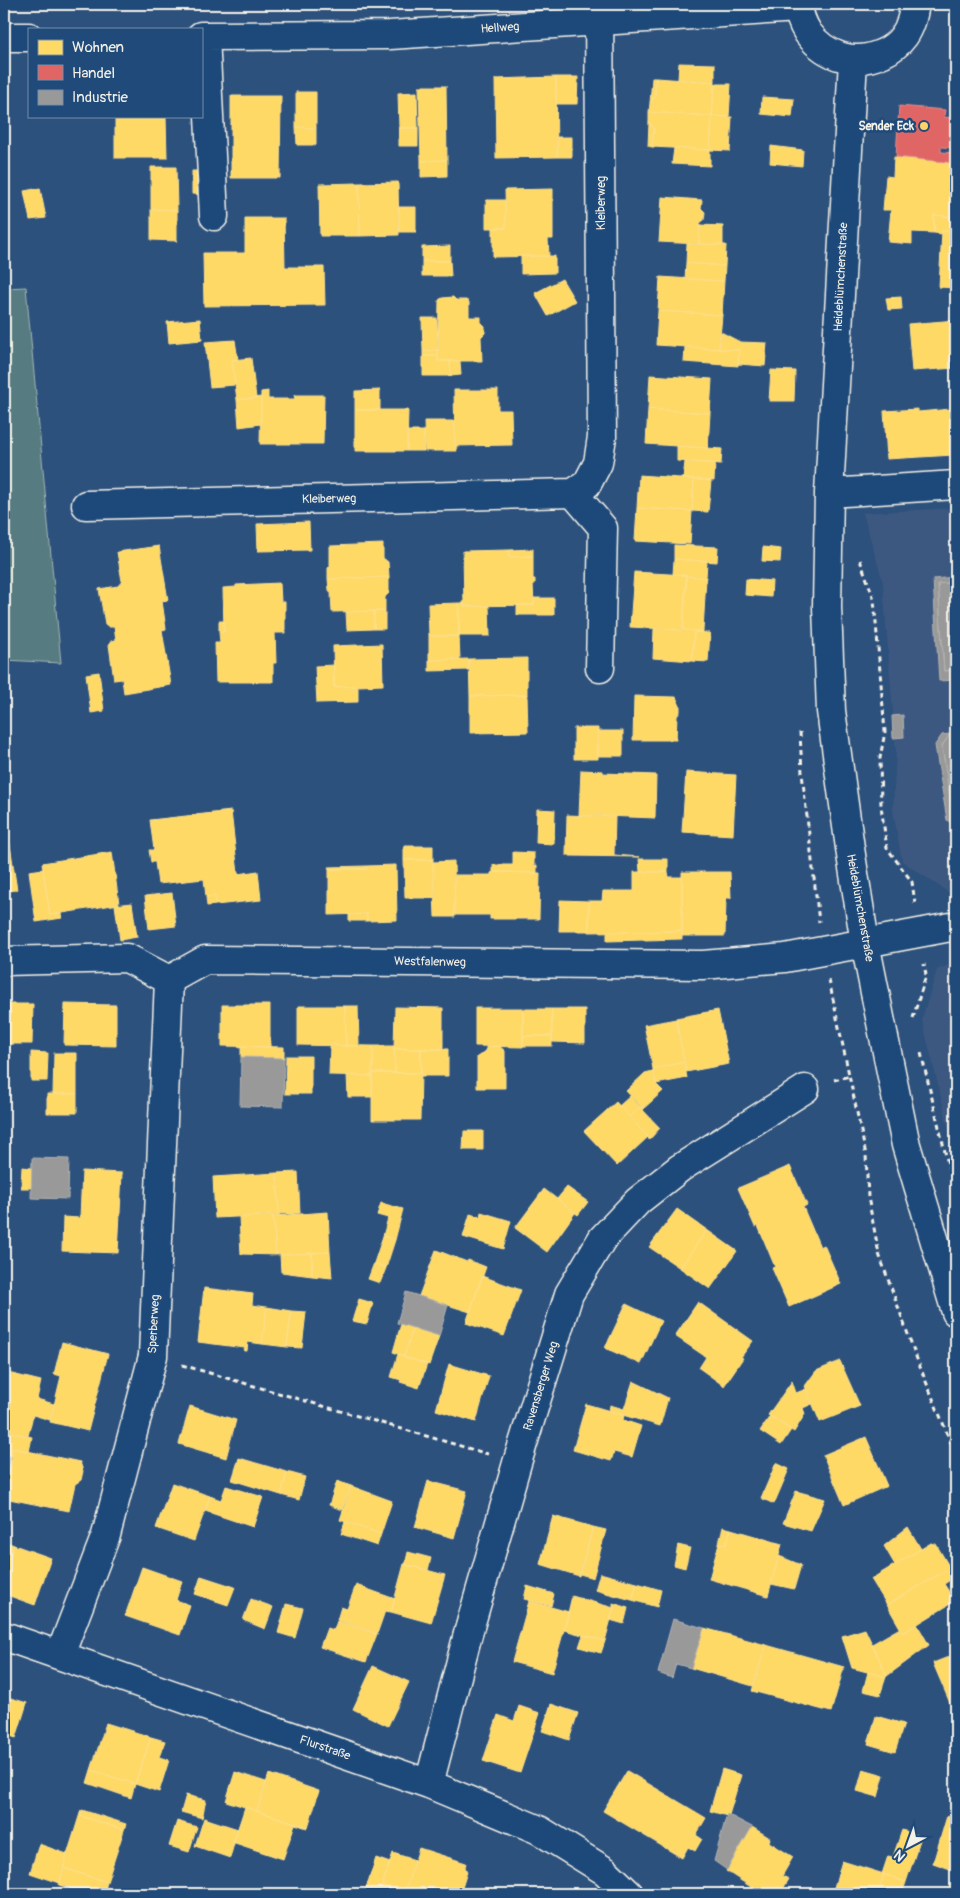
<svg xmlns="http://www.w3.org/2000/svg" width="960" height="1898" viewBox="0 0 960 1898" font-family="Pangolin,sans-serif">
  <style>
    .built { fill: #3e5980 }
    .green { fill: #567b81; stroke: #a5b6b4 }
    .homes { fill: #ffd966; stroke: #fce08d }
    .shops { fill: #e06666; stroke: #e6908d }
    .industry { fill: #999; stroke: #b4b3b1 }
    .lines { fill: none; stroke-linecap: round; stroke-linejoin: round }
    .minor-casing { stroke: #f4f1e8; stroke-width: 31 }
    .path { stroke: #f4f1e8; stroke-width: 3; stroke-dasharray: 5 4; stroke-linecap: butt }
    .minor { stroke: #1f4a7a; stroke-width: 28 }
    .poi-dot { fill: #ffd166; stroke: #1f4a7a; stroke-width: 2 }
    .labels { text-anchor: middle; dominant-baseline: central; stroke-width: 5; stroke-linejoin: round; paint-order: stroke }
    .street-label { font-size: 12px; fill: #f4f1e8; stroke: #1f4a7a }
    .poi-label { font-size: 12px; font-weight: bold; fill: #f4f1e8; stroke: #1f4a7a; text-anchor: end }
  </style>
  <rect width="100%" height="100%" fill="#2d517d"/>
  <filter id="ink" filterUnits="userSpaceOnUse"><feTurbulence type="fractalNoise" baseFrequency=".02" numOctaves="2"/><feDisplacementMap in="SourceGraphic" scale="10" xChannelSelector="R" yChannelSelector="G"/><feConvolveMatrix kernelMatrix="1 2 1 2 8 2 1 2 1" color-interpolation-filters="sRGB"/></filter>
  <g filter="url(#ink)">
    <path class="built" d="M956,508V894H951L902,861L893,810L896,752L883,582L863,513Z
      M956,962V1158L922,1019L937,970Z"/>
    <path class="green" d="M26,287L61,663L4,660V288Z"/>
    <path class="homes" d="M679,63L715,64V82L678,79Z
      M556,77L557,157L496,158L495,79Z
      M556,77H578L577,104H556Z
      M652,78H656L655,96L650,103Z
      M656,78L715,82L712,116L649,112L650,103L655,96Z
      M714,84H731L729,117L712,116Z
      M419,86H446L447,160L421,161Z
      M296,92H316V128L296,127Z
      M417,92L418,128H399L398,93Z
      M231,96H281L280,178H231Z
      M762,97L794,99L792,117L761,114Z
      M649,112L712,116L710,150L652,147L654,129L649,122Z
      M712,116L732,117L730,151L710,150Z
      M166,117L167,158H115V118Z
      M649,122L654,129L652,147L648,146Z
      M296,127L316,128V145H297Z
      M399,128H418V146H399Z
      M557,137H572V157H557Z
      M771,146L803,150L802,166L770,163Z
      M674,148L710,150V166L672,164Z
      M894,157L956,163V217L934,215V233L912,232V244L888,242L891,210H883L886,176L893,177Z
      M447,160V176L421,177V161Z
      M151,167H176L177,210L151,209Z
      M192,171H208V195L192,194Z
      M398,182L399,235L360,236L359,183Z
      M359,183L360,236H320L319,184Z
      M40,188L46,218L30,220L24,191Z
      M553,189V239H548L549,256L493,257V228H506L505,190Z
      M662,197L702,200L701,208L705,212L704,220L700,223L699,244L659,242Z
      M486,200H505L506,228H486Z
      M399,207H416V232H399Z
      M151,209L177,210V241L151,240Z
      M934,215L956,217V232L942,231V234L934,233Z
      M245,218H284L285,267H324L325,305L204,306L203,253H245Z
      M700,225L723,226V245L699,244Z
      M942,231L956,232V288L939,287Z
      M687,244L726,245L725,266L686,263Z
      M450,246V261H422V247Z
      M521,256H555V273L521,274Z
      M422,261H450L451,276H422Z
      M686,263L725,266L724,281L685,279Z
      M660,277L724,281L722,315L658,311Z
      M562,279L575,301L548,316L535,293Z
      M453,297L456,300H466L469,302V317H481V322L485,326V333L481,337L482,361H438L439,300L442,298Z
      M901,297L902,309L888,310L886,298Z
      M658,311L722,315L719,349L656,345Z
      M422,318H437L438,350L423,351Z
      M200,319L202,340L169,343L167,322Z
      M956,320V368L912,371L908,324Z
      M721,332L740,342L767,343L765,366L738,364L739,350L719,349Z
      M235,340L238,360H232L235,385L210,387L205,342Z
      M685,347L739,350L738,366L684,362Z
      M438,350V356H423V351Z
      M423,356H438V361H450L451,376H423Z
      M251,358L256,398L237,400L232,360Z
      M450,361H460L461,375L451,376Z
      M771,370L795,371L794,401H769Z
      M650,375L712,379L710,413L648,409Z
      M380,390V410H355V391Z
      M454,390H498V410H511L512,445L455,446Z
      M268,391V399H295L294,395H324L323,444H260L261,392Z
      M261,397V424L239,427L237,400Z
      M648,409L710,413L708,448L646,444Z
      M918,409V412L951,409L954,455L887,459L884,411Z
      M355,410H408L407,451H355Z
      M424,421H454L455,446H456L457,451H425Z
      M407,431H424V451H407Z
      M677,446L722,449L721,464L677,461Z
      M685,462L715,463L714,481L683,479Z
      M639,475L694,479L692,511L637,508Z
      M694,479L711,481L708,512L692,511Z
      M637,508L692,511L690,544L635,541Z
      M309,522L310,550L258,551L257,524Z
      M383,544V558L388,562L389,577L328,579V568L330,566V546Z
      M674,545L718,547L717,562L674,559Z
      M159,546L168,600L162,601L166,629L162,630L171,685L124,693L122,679L114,680L109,645L111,641L116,640L114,627H109L105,624L99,589L118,586L122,581L117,552Z
      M763,547L781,549L780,562L762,561Z
      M533,549V556L509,557V550Z
      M509,550V557L533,556V579H535V583H533L534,605L464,606L463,551Z
      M674,559L707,561L706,578L673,574Z
      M634,572L687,575L683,630L630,627Z
      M686,576L706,578L703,631L683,630Z
      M389,577V593L385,597V611L332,612L331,593L329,590L328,579Z
      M746,579L772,581L771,597L745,595Z
      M280,583L281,602H285V633H275L276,663H273V682H216L215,643H220L219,632H224L223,588L236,587V585Z
      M534,598H554V615H517V605H534Z
      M459,603V636H429L428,604Z
      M459,603H464V606H489L490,636H459Z
      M374,611V629L347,630L346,612Z
      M374,611H385V629H374Z
      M219,621H224V632H219Z
      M654,629L703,631V633L694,632L692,661L653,658Z
      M694,632L710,633L708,662L692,661Z
      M429,636H459L460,659L429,660Z
      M382,644L383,685L334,687L333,646Z
      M527,658V695L470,696L469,659Z
      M469,659V670L429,671V660Z
      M334,665V687L358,686V702L317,703L315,666Z
      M99,672L104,711L91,713L86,674Z
      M527,695L528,732L470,733V696Z
      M634,696L676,697L680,706V712L677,716L676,740H633Z
      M574,728H598V759H574Z
      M598,731H623V756H598Z
      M581,770L603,771V773L656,775L655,818L579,815Z
      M686,772L736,775L733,835L682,832Z
      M537,809L555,810L554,844L536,843Z
      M231,811L238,874L258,871L261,900L216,905L215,896L206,897L204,879L158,884L155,862H151L149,850H154L150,820Z
      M567,815L615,817L614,855L640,857L570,856V855H566Z
      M5,832H8L17,890L4,891V835L6,834Z
      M404,846H433V860H404Z
      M112,852L119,904L50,915L42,863Z
      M513,852L534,853V865H537V873L493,872V865H513Z
      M639,859H668V872H640Z
      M404,860H433L434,898H405Z
      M454,861L455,917H435L433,862Z
      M396,865L397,920L367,921V914L329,915V869H367L366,866Z
      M366,866L367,869H329L328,867Z
      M43,869L50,915L62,913V918L36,922L29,871Z
      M493,872L540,873L539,919H490V915H454L455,875H491V873Z
      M634,872H668L669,877H682V931L589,932V901H602L603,891H634Z
      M682,872H730L731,898H726L725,936H682Z
      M172,893L176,926L149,929L145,896Z
      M215,896L216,905L207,906L206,897Z
      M560,900L589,901V931H559Z
      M132,903L137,937L120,940L115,905Z
      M367,914V921H349V915Z
      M682,931V939L607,941V932Z
      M4,1004H33L32,1044H4Z
      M65,1004L116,1005V1046L64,1045Z
      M222,1005H270V1047L222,1046Z
      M298,1006H345L346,1046L298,1045Z
      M345,1006H358L359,1046H346Z
      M395,1007L443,1008V1049H394Z
      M475,1008H523V1047L475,1046Z
      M523,1009H552V1036H523Z
      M552,1009H585V1043L552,1042Z
      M718,1010L729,1064L686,1072L676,1018Z
      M676,1019L684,1062L653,1069L644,1025Z
      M523,1036H552V1046H523Z
      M330,1045L373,1046V1076L329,1075Z
      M241,1046L284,1047V1058L241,1057Z
      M373,1046H394L395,1073H372Z
      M499,1046L505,1051V1088H477V1057L486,1051V1047Z
      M394,1049H421V1073H395Z
      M421,1049H448V1076H421Z
      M31,1052L48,1053L47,1081H31Z
      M54,1053H77V1094H53Z
      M286,1056H311V1094H285Z
      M684,1062L687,1078L656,1084L653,1069Z
      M653,1071L656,1084L663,1091L643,1109L626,1091L645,1073Z
      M372,1073H421L420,1120H372Z
      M347,1075L373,1076L372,1097H348Z
      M47,1094H77V1113H47Z
      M630,1096L640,1107L630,1117L619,1106Z
      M616,1102L648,1137L617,1166L584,1131Z
      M640,1107L660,1128L649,1140L648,1137L630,1117Z
      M464,1131H483V1150H463Z
      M790,1166L807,1205L803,1207L820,1247L824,1245L841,1284L789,1307L772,1268L775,1267L758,1226L755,1227L738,1188Z
      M22,1167L32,1168L31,1188H21Z
      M82,1171L122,1173L118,1253L62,1251L63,1217L80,1218Z
      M298,1172L300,1213L279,1214L277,1173Z
      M277,1173L279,1215L215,1218L213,1177Z
      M567,1187L588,1202L578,1215L557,1199Z
      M544,1189L575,1213L547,1252L515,1228Z
      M381,1203L403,1209L395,1240L383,1236L388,1218L377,1215Z
      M677,1209L707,1230L680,1268L649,1247Z
      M328,1212L330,1252L276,1255L273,1216Z
      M481,1212L511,1221L503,1249L463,1237L470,1214L480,1217Z
      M273,1216L276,1255L241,1254L239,1217Z
      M707,1230L737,1251L710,1289L680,1268Z
      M383,1236L395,1240L386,1268L374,1263Z
      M436,1250L467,1262L468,1260L486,1267L470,1312L419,1296Z
      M330,1252L332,1278L312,1276V1253Z
      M312,1253V1276L281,1272L280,1255Z
      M374,1263L386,1268L380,1283L368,1279Z
      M482,1276L521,1290L504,1336L466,1323Z
      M204,1288L253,1294L252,1305L267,1307L262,1344L248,1342L247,1351H244L245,1348L198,1342Z
      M359,1299L373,1303L367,1324L352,1321Z
      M698,1302L753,1341L741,1357L743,1358L724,1386L699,1368L706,1357L675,1336Z
      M626,1304L661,1321L641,1364L605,1348Z
      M267,1307L291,1311L287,1347L262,1344Z
      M291,1311L306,1312L302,1348L287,1347Z
      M401,1324L413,1328L404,1356L393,1352Z
      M413,1328L439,1336L429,1365L404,1357Z
      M62,1342L108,1354L88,1431L50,1422L61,1376L54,1374Z
      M398,1354L404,1356V1357L427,1364L419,1388L400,1382L401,1380L391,1377Z
      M840,1361L860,1406L820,1422L805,1386L816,1371Z
      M449,1364L489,1376L476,1422L436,1410Z
      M4,1372L41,1381L37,1399L54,1404L50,1420L33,1415L28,1436L4,1431Z
      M633,1381L668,1398L660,1426L609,1411L610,1405L624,1409Z
      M792,1381L796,1393L806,1389L812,1404L803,1408L805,1414L794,1432L768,1415Z
      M586,1404L624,1415L623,1420L641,1426L632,1457L614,1452L611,1461L573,1450Z
      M190,1406L236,1420L226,1458L179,1444Z
      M770,1416L791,1430L781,1445L760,1431Z
      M4,1431L32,1437L29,1452L13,1448L11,1456L4,1454Z
      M866,1437L887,1486L844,1505L823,1455Z
      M13,1448L80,1462L83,1471L81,1480L75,1484L69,1511L4,1498Z
      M239,1458L287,1472L281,1495L232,1480Z
      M776,1463L789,1469L774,1504L761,1498Z
      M287,1472L305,1477L299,1500L281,1495Z
      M337,1481L351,1486L342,1510L329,1505Z
      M428,1481L467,1491L454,1538L415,1527Z
      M172,1483L210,1496L194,1541L156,1528Z
      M226,1486L263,1497L253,1527L205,1511L210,1496L221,1500Z
      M351,1486L392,1501L381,1534L340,1520Z
      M796,1491L825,1499L811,1531L783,1523Z
      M553,1516L593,1527L579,1576L540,1564Z
      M345,1522L381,1534L377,1546L341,1534Z
      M593,1527L606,1530L593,1578L580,1574Z
      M723,1527L731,1529L726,1545L719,1543Z
      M908,1527L921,1549L895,1565L884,1546Z
      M731,1529L782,1544L768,1596L709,1579L719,1543L726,1545Z
      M4,1536L9,1543L14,1545L4,1575Z
      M931,1543L936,1544L950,1568L887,1605L871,1579Z
      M14,1545L51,1558L35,1605L4,1594V1575Z
      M678,1545L690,1548L685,1568L674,1565Z
      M408,1552L431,1558L428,1570L405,1565Z
      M779,1556L801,1565L794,1589L771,1584Z
      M404,1564L445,1575L431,1623L391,1612Z
      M142,1567L182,1581L176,1600L190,1605L180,1635L125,1616Z
      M950,1568L955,1577L944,1584L955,1601L903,1633L887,1605Z
      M600,1573L637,1583L632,1600L595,1590Z
      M201,1576L235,1587L228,1605L195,1594Z
      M637,1583L661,1590L657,1607L632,1600Z
      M356,1585L395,1599L391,1612L385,1611L377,1634L337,1620L341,1607L347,1609Z
      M527,1586L554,1594L551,1606L524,1599Z
      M572,1596L614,1608L605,1641L564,1630Z
      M251,1599L273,1607L265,1629L243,1620Z
      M529,1601L569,1612L552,1673L512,1662Z
      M613,1603L628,1608L624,1624L610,1620L614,1608L613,1607Z
      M286,1604L303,1608L295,1638L278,1633Z
      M337,1621L377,1634L366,1662L320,1647L327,1628L334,1630Z
      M917,1624L929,1645L887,1676L872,1644L900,1628L903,1633Z
      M704,1628L766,1645L753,1686L691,1668Z
      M865,1629L887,1676L886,1677L852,1668L842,1636Z
      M583,1635L605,1641L601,1653L579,1647Z
      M766,1645L844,1667L831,1712L752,1691Z
      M956,1654V1714L955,1715L933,1663Z
      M373,1666L409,1682L388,1726L353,1709Z
      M868,1672L886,1677L880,1695L863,1691Z
      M4,1696L27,1703L16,1738L4,1734Z
      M551,1704L578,1713L569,1740L542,1731Z
      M519,1706L540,1713L520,1773L483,1761L498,1715L514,1721Z
      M876,1716L904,1724L895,1752L868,1744Z
      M106,1723L151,1737L135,1784L91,1770Z
      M151,1737L165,1741L159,1757L169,1760L159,1792L135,1784Z
      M722,1769L741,1775L729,1815L727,1814V1816L710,1811Z
      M863,1769L884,1775L878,1797L857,1791Z
      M91,1770L135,1784L131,1798L87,1783Z
      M627,1771L706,1818L696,1835L702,1839L695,1851L688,1847L682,1858L603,1811Z
      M235,1772L266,1782L257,1811L226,1801Z
      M269,1774L319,1791L308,1827L257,1811Z
      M186,1795L206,1800L202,1818L181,1812Z
      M245,1807L308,1827L307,1828L295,1824L283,1859L235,1843H233Z
      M81,1810V1816L124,1830L107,1882L63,1868Z
      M82,1810L126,1824L124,1830L81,1816Z
      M947,1816L956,1819V1871L933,1863Z
      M204,1818L238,1829L230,1858L195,1846Z
      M177,1821L197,1827L189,1852L169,1846Z
      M752,1827L770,1838L769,1842L793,1857L782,1876L789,1879L780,1894H766L763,1892L762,1894L726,1871Z
      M902,1830L921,1837L906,1882L882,1874L888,1856L893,1857Z
      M39,1844L67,1854L60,1883L30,1873Z
      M419,1848L466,1863L465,1867L467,1872L461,1891L456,1894H404Z
      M393,1853L415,1860L404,1894L382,1886Z
      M376,1858L390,1863L382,1886L395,1890L393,1894H364Z
      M842,1861L884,1874L878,1894H832Z
      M64,1868L107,1882L104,1894H88L59,1885Z
      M884,1874L906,1882L902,1894H878Z
      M271,1889L288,1894H270Z"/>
    <path class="shops" d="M899,106L945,110L944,117L956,118V148L941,147V152L956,153V163L896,157Z"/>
    <path class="industry" d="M956,577V582L938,584L944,671L956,670V680L939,681L933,579Z
      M956,582V670L944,671L938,584Z
      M903,715L904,737L893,738L892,716Z
      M956,733V819L953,816L942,746L950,734Z
      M950,734L942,746L953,816L956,819V827L947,820L935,745L942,735Z
      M241,1057L284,1058L283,1107L240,1106Z
      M32,1158L69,1159L68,1199L31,1198Z
      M406,1292L448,1305L439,1336L397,1323Z
      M673,1619L704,1628L691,1668L676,1664L672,1678L658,1673Z
      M727,1814L752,1827L727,1870L714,1861Z"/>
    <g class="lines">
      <defs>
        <path id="minor" d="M799,4C798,13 803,25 808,33C826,57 855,66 883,53C890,50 899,43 904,36C911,26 913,16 915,4
          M201,36L390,35L798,8
          M205,36L214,216
          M4,37H29
          M853,60L829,493L827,607L831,711L851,855L865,943L890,1067L906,1145L956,1312
          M573,493L603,528L600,668
          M829,493L956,485
          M86,505L573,493L587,484L598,463L602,437L599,4
          M4,961L127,958L169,980L205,960L703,965L785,958L956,926
          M4,1636L429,1784L539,1830L605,1871L629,1894
          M60,1655L106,1535L153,1356L169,980
          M429,1784L469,1630L517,1463L569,1294L602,1239L638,1201L680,1168L805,1089"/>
      </defs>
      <use href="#minor" class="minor-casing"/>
      <path class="path" d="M860,560L874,599L885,732L880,758L881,806L887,848L912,882L915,903
        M800,732L802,773L819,922
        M829,980L866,1155L868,1197L879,1254L918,1362L956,1455
        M913,1018L926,975L924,964
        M921,1053L955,1193
        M834,1080L850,1076
        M182,1365L488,1454"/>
      <use href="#minor" class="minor"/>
    </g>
  </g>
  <circle class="poi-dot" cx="924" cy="126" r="5"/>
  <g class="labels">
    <g class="street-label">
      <text transform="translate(500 28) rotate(-4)">Hellweg</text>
      <text transform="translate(601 203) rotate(-90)">Kleiberweg</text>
      <text transform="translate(841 277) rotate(-87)">Heideblümchenstraße</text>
      <text transform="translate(329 499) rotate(-1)">Kleiberweg</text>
      <text transform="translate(860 908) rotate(80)">Heideblümchenstraße</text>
      <text transform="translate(430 962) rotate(1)">Westfalenweg</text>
      <text transform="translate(154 1324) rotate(-87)">Sperberweg</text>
      <text transform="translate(541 1386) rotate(-73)">Ravensberger Weg</text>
      <text transform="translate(325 1748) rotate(19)">Flurstraße</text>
    </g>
    <g class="poi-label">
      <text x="914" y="126">Sender Eck</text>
    </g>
  </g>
  <rect width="960" height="1898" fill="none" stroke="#1f4a7a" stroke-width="20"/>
  <rect x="10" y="10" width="940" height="1878" fill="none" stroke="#f4f1e8" stroke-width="2" filter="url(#ink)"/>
  <rect x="28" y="28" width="175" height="90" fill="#1f4a7a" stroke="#748da6"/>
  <rect x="38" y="40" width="25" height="15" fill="#ffd966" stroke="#748da6"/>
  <text x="72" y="52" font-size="15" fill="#f4f1e8">Wohnen</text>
  <rect x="38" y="65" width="25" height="15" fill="#e06666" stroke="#748da6"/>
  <text x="72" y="78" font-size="15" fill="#f4f1e8">Handel</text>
  <rect x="38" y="90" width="25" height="15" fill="#999999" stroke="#748da6"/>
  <text x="72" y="102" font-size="15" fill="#f4f1e8">Industrie</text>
  <g transform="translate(908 1846) rotate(221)" stroke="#1f4a7a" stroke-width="4" paint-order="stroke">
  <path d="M0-4L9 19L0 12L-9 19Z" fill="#f4f1e8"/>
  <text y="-8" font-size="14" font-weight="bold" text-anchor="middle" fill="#f4f1e8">N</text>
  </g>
</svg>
